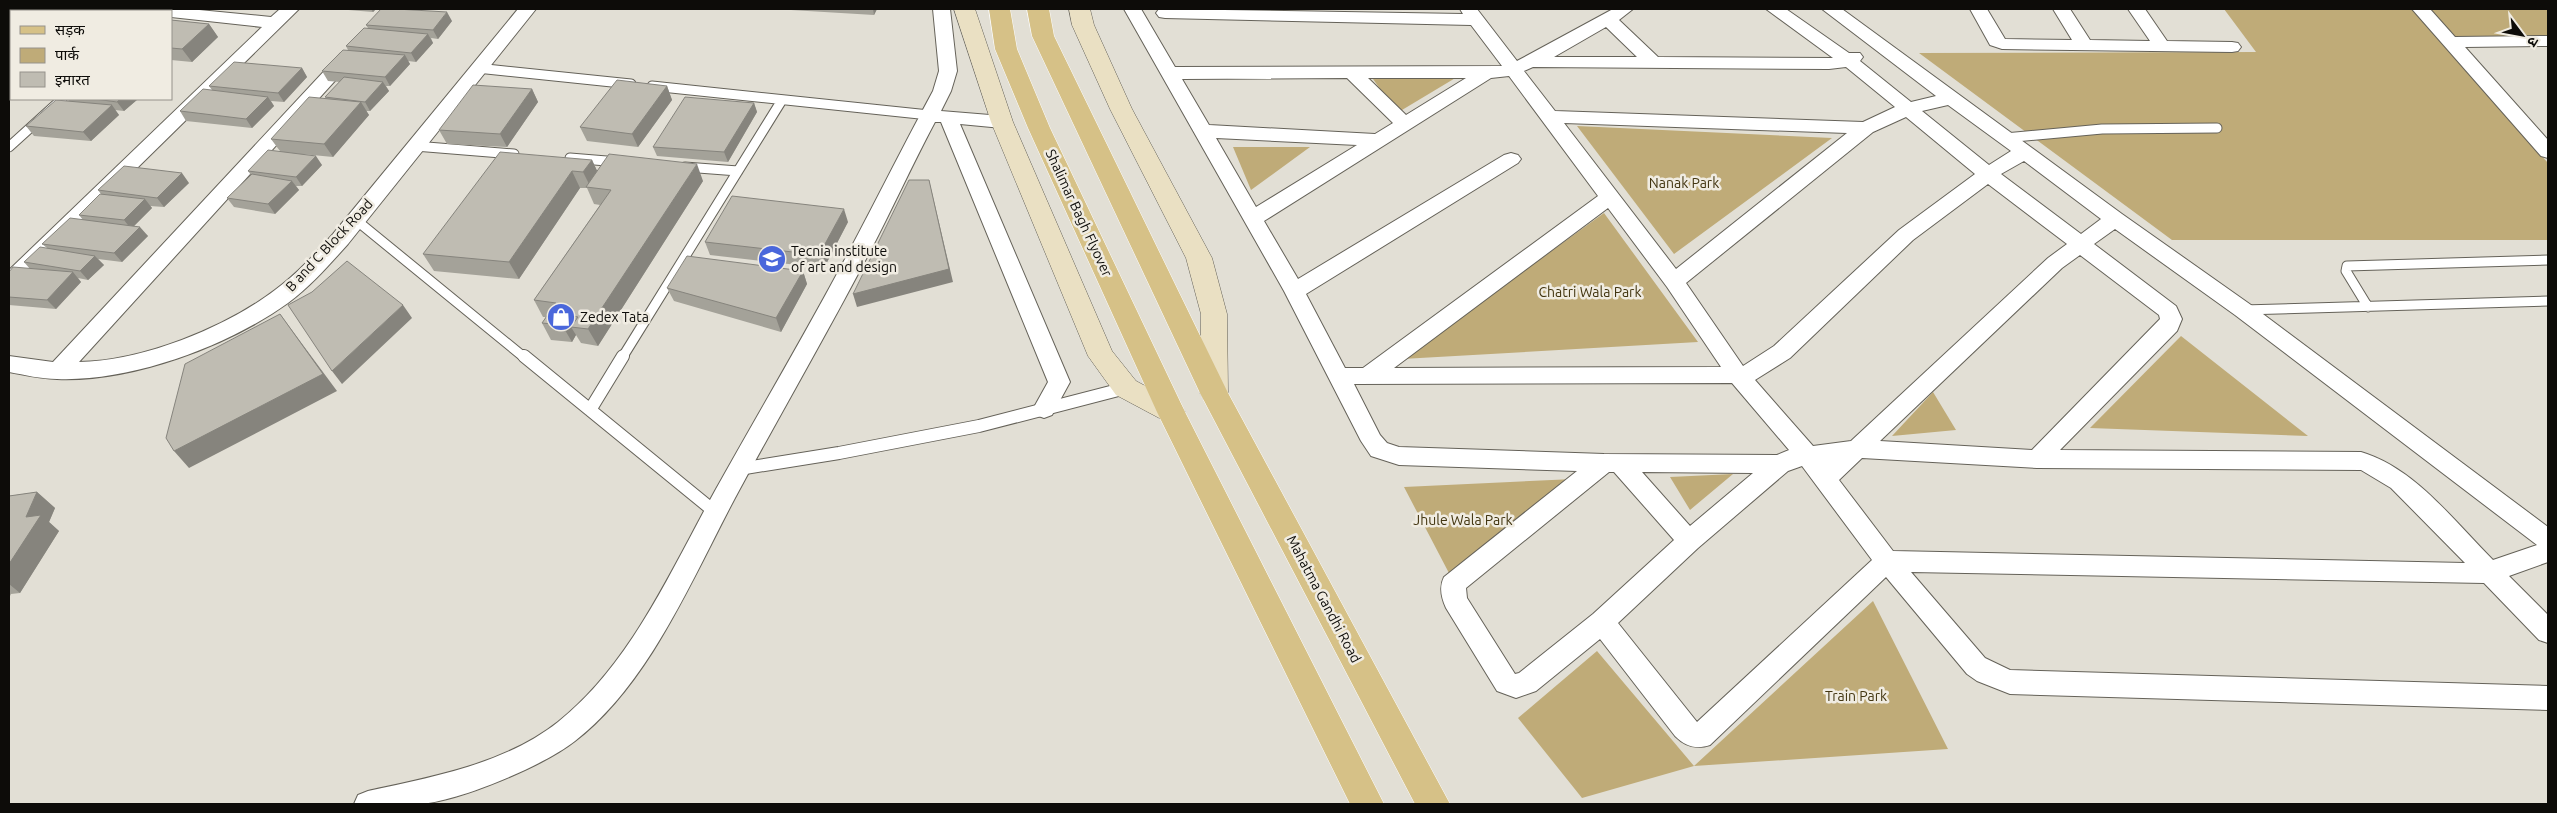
<svg xmlns="http://www.w3.org/2000/svg" width="2557" height="813" viewBox="0 0 2557 813" font-family="Ubuntu,'Noto Sans Devanagari',sans-serif">
  <style>
    .green { fill: #bfab78 }
    .lines { fill: none; stroke-linecap: round; stroke-linejoin: round }
    .lane-far1-casing { stroke: #656259; stroke-width: 11 }
    .lane-casing { stroke: #656259; stroke-width: 14 }
    .street-casing { stroke: #656259; stroke-width: 2 }
    .secondary-casing { stroke: #656259; stroke-width: 1 }
    .primary-casing { stroke: #fff; stroke-width: 1 }
    .lane-far1 { stroke: #fff; stroke-width: 9 }
    .lane { stroke: #fff; stroke-width: 12 }
    .street { fill: #fff; fill-rule: evenodd }
    .secondary { fill: #eae0c3; fill-rule: evenodd }
    .primary { fill: #d6c187; fill-rule: evenodd }
    .wall { fill: #a4a299 }
    .shaded-wall { fill: #86847d }
    .building { fill: #bfbcb2; stroke: #86847d }
    .labels { text-anchor: middle; dominant-baseline: central; stroke-width: 5; stroke-linejoin: round; paint-order: stroke }
    .park-label { font-size: 14px; fill: #423510; stroke: #f0ece2 }
    .street-label { font-size: 14px; fill: #0d0c09; stroke: #f0ece2 }
    .poi-label { font-size: 14px; fill: #0d0c09; stroke: #f0ece2; text-anchor: start }
  </style>
  <rect width="100%" height="100%" fill="#e2dfd5"/>
  <path class="green" d="M2224,9H2548V37L2438,38L2548,163V240H2172L1919,53L2256,52Z
    M1457,77L1397,113L1373,79Z
    M1577,126L1832,138L1674,254Z
    M1233,147H1310L1251,190Z
    M1604,213L1698,342L1402,359Z
    M2181,336L2308,436L2090,428Z
    M1933,392L1956,430L1892,436Z
    M1733,474L1690,510L1670,477Z
    M1574,479L1450,575L1404,487Z
    M1873,601L1948,749L1694,766L1582,798L1518,718L1597,651L1694,766Z"/>
  <g class="lines">
    <defs>
      <path id="lane-far1" d="M477,68L631,84
        M652,86L929,115
        M2005,138L2102,129L2217,128
        M415,146L514,154
        M9,147L62,99
        M570,158L619,162
        M685,167L738,171
        M356,220L525,358
        M2368,307L2346,271L2347,266L2548,260
        M2243,310L2548,301
        M622,358L782,100"/>
      <path id="lane" d="M524,356L715,512
        M590,410L623,356
        M739,469L839,453L979,426L1126,388"/>
      <path id="street" d="M74,9H93L91,11H73Z
        M125,9H189L271,17L280,9H299L16,287L9,289V270L262,27L171,17V11H126Z
        M518,9H536L348,244C329,265 311,286 288,303C228,346 132,382 57,379C41,379 25,375 9,372V356L53,362L341,53H353L356,57L353,61L79,362C142,361 225,328 275,290C297,274 315,254 333,234Z
        M933,9H950L957,71L951,91L941,111L1002,116L1009,118L1011,122L1009,126L1002,128L960,124L1070,382L1052,415L1044,418L1036,415L1033,409L1048,382L941,122H935C911,167 890,214 866,259C824,339 778,418 735,498C692,579 649,684 575,741C543,766 462,800 421,804C400,807 376,804 354,804L358,795L368,791C432,777 505,764 558,722C631,664 671,570 716,489C759,412 804,336 845,259C875,203 903,146 933,91L939,71Z
        M1124,9H1141L1175,67L1502,66L1471,25L1165,18L1159,17L1156,13L1159,9L1463,14L1460,9H1477L1517,61L1613,9H1633L1619,20L1658,57L1833,58L1766,9H1786L1849,53H1860L1863,57L1860,61L1911,102L1936,96L1822,9H1842L2122,214L2251,305L2548,527V562L2509,576L2548,615V643L2539,640L2484,583L1911,572L1985,658L2010,670L2548,686V710L2010,694L1977,681L1967,674L1886,577L1710,745C1696,750 1685,746 1675,736L1600,639L1536,691L1516,698L1497,691L1446,608C1441,597 1439,587 1444,577L1577,471L1399,465L1371,456L1361,441L1284,291ZM1606,27L1637,57H1554ZM1533,67L1829,69L1846,67L1895,107L1863,122L1555,111L1524,71ZM1509,76L1598,196L1363,368H1345L1306,294L1518,163L1521,159L1518,155L1511,153L1504,155L1298,279L1264,221L1491,78ZM1347,78L1393,123L1375,134L1209,125L1182,79ZM1368,78H1466L1406,115ZM1948,105L2011,151L1989,165L1922,111ZM1906,117L1975,174L1899,230L1774,346L1743,366L1686,283L1873,132ZM1564,123L1847,133L1676,269ZM1216,138L1357,145L1256,207ZM2024,161L2101,219L2081,234L2001,174ZM1988,184L2067,244L2048,258L1851,441L1813,446L1755,380L1790,358L1913,240ZM1608,208L1667,287L1721,367L1394,368ZM2115,229L2235,315L2537,545L2493,560C2454,521 2415,468 2361,452L2060,450L2177,331L2182,319L2176,306L2094,244ZM2080,255L2159,315L2160,319L2032,450L1880,441L2062,268ZM1732,383L1789,450L1777,455L1604,454L1399,447L1387,443L1380,435L1354,384ZM1862,458L2037,468L2361,470L2391,488L2465,563L1893,551L1839,480ZM1802,466L1872,560L1697,722L1618,623L1698,548L1788,471ZM1609,472H1614L1674,540L1593,614L1519,673L1515,674L1467,598L1466,588ZM1642,472L1753,473L1690,526Z
        M1970,9H1987L2005,39L2072,40L2053,9H2070L2090,40L2150,41L2128,9H2145L2167,41L2232,42L2238,43L2241,47L2238,51L2232,52L2002,49L1990,45Z
        M2412,9H2430L2455,37L2548,36V46L2465,47L2548,140V158L2541,156Z
        M11,63V76L9,77V64Z"/>
      <path id="secondary" d="M954,9H975L1013,122L1112,351L1136,381L1181,405L1185,412L1181,419L1171,423L1161,419L1116,395L1088,356L991,122Z
        M1069,9H1090L1094,25L1132,109L1212,258L1227,314L1228,393L1224,400L1214,403L1204,400L1200,393L1201,314L1186,258L1110,109L1072,25Z"/>
      <path id="primary" d="M989,9H1010L1017,49L1050,128L1185,412L1384,804H1350L1157,412L1028,128L995,49Z
        M1027,9H1049L1054,36L1228,393L1450,804H1415L1200,393L1032,36Z"/>
    </defs>
    <use href="#lane-far1" class="lane-far1-casing"/>
    <use href="#lane" class="lane-casing"/>
    <use href="#street" class="street-casing"/>
    <use href="#secondary" class="secondary-casing"/>
    <use href="#primary" class="primary-casing"/>
    <use href="#lane-far1" class="lane-far1"/>
    <use href="#lane" class="lane"/>
    <use href="#street" class="street"/>
    <use href="#secondary" class="secondary"/>
    <use href="#primary" class="primary"/>
  </g>
  <path class="wall" d="M336,9H376L373,12Z
    M791,9H877L874,15L791,10Z
    M171,20L209,24L218,37L192,62L171,60Z
    M452,21L438,39L431,38L433,43L416,62L408,61L410,64L390,86H386L389,91L370,111H366L369,115L333,157L302,154L322,165L302,186H296L299,190L275,214L234,207L227,198L251,175L248,171L280,151L271,139L326,98L325,97L340,82L328,81L322,71L348,50L346,46L368,28L366,25Z
    M302,68L307,77L284,102L271,101L274,106L252,128L186,121L180,111L212,90L209,86Z
    M667,86L672,100L638,147L587,141L580,127Z
    M532,89L538,102L507,147L447,144L439,130Z
    M67,99H138L124,111L115,110L119,115L91,141L34,136L26,126L69,101Z
    M754,103L757,112L728,162L657,156L653,147Z
    M592,160L597,171L703,181L598,346L581,343L576,335L572,342L551,340L542,323L546,317H543L534,300L600,205L594,204L587,188H580L519,279L434,271L423,254Z
    M189,183L164,207L150,206L152,208L134,226L148,236L122,262L98,259L104,265L88,280L78,278L81,282L56,309L9,305V272L30,269L24,262L47,248L42,244L83,220L79,215L101,194L98,190Z
    M848,222L824,268L710,255L705,242Z
    M803,271L807,284L781,332L674,301L667,288Z
    M37,492L55,508L49,522L59,531L20,593L11,594L9,598V496Z"/>
  <path class="shaded-wall" d="M371,9H376L373,12Z
    M873,9H877L874,15Z
    M447,12L452,21L438,39L433,30Z
    M209,24L218,37L192,62L182,49Z
    M428,34L433,43L416,62L411,53Z
    M405,55L410,64L390,86L385,77Z
    M302,68L307,77L284,102L278,93Z
    M383,82L389,91L370,111L365,102Z
    M667,86L672,100L638,147L632,134Z
    M532,89L538,102L507,147L500,134Z
    M268,97L274,106L252,128L246,119Z
    M120,99H138L124,111L117,102Z
    M361,102L369,115L333,157L324,144Z
    M754,103L757,112L728,162L724,152Z
    M112,105L119,115L91,141L83,132Z
    M316,156L322,165L302,186L296,177Z
    M592,160L600,177L591,188L583,172Z
    M697,164L703,181L598,346L588,329Z
    M572,171L580,188L519,279L509,262Z
    M182,173L189,183L164,207L157,198Z
    M929,180L953,282L857,307L853,294Z
    M292,181L299,190L275,214L268,204Z
    M145,199L152,208L131,229L124,220Z
    M844,209L848,222L824,268L819,255Z
    M140,227L148,236L122,262L114,253Z
    M95,256L104,265L88,280L80,271Z
    M803,271L807,284L781,332L776,318Z
    M73,272L81,282L56,309L47,300Z
    M403,305L412,318L342,384L332,371Z
    M280,314L337,391L189,468L174,451Z
    M568,315L575,327H571L576,335L572,342L562,325Z
    M37,492L55,508L49,522L59,531L20,593L9,584V564L26,517Z"/>
  <path class="building" d="M381,9H396L447,12L433,30L366,25Z
    M171,20L209,24L182,49L171,48Z
    M364,28L428,34L411,53L346,46Z
    M343,50L405,55L385,77L322,71Z
    M234,62L302,68L278,93L209,86Z
    M344,77L383,82L365,102L325,97Z
    M617,80L667,86L632,134L580,127Z
    M473,85L532,89L500,134L439,130Z
    M203,89L268,97L246,119L180,111Z
    M309,97L361,102L324,144L271,139Z
    M685,97L754,103L724,152L653,147Z
    M95,99H120L117,102Z
    M56,100L112,105L83,132L26,126Z
    M268,150L316,156L296,177L248,171Z
    M500,152L592,160L583,172L572,171L509,262L423,254Z
    M609,154L697,164L588,329L571,327L578,317L568,315L562,325L542,323L556,303L534,300L611,190L586,187Z
    M124,166L182,173L157,198L98,190Z
    M252,174L292,181L268,204L227,198Z
    M909,180H929L949,269L853,294Z
    M100,194L145,199L124,220L79,215Z
    M732,196L844,209L819,255L705,242Z
    M70,218L140,227L114,253L42,244Z
    M40,247L95,256L80,271L24,262Z
    M687,256L803,271L776,318L667,288Z
    M347,261L403,305L332,371L288,305L312,292Z
    M13,267L73,272L47,300L9,297V272Z
    M280,314L323,374L174,451L166,438L185,364Z
    M37,492L26,517L41,515L9,564V496Z"/>
  <defs>
    <symbol id="university-disc" viewBox="-11 -11 22 22"><circle r="9.5" fill="#4a67db" stroke="#f0ece2"/><path d="M0-5L7-2L0 1L-7-2ZM-4 1L0 2.5L4 1V4Q0 6-4 4Z" fill="#fff"/></symbol>
    <symbol id="shop-disc" viewBox="-11 -11 22 22"><circle r="9.5" fill="#4a67db" stroke="#f0ece2"/><path d="M-5-2.5h2.3a2.7 3.5 0 0 1 5.4 0H5L5.5 6h-11ZM-1.5-2.5h3a1.5 2.3 0 0 0-3 0Z" fill="#fff"/></symbol>
  </defs>
  <g fill-rule="evenodd">
    <use href="#university-disc" x="756" y="243" width="32" height="32"/>
    <use href="#shop-disc" x="545" y="301" width="32" height="32"/>
  </g>
  <g class="labels">
    <g class="park-label">
      <text x="1684" y="183">Nanak Park</text>
      <text x="1590" y="292">Chatri Wala Park</text>
      <text x="1463" y="520">Jhule Wala Park</text>
      <text x="1856" y="696">Train Park</text>
    </g>
    <g class="street-label">
      <text transform="translate(1079 213) rotate(65)">Shalimar Bagh Flyover</text>
      <text transform="translate(329 245) rotate(-47)">B and C Block Road</text>
      <text transform="translate(1324 599) rotate(62)">Mahatma Gandhi Road</text>
    </g>
    <g class="poi-label">
      <text x="791" y="251">Tecnia institute<tspan x="791" dy="16">of art and design</tspan></text>
      <text x="580" y="317">Zedex Tata</text>
    </g>
  </g>
  <rect width="2557" height="813" fill="none" stroke="#0d0c09" stroke-width="20"/>
  <rect x="10" y="10" width="162" height="90" fill="#f0ece2" stroke="#95928b"/>
  <rect x="20" y="26" width="25" height="8" fill="#d6c187" stroke="#95928b"/>
  <text x="55" y="35" font-size="15" fill="#0d0c09">सड़क</text>
  <rect x="20" y="48" width="25" height="15" fill="#bfab78" stroke="#95928b"/>
  <text x="55" y="60" font-size="15" fill="#0d0c09">पार्क</text>
  <rect x="20" y="72" width="25" height="15" fill="#bfbcb2" stroke="#95928b"/>
  <text x="55" y="85" font-size="15" fill="#0d0c09">इमारत</text>
  <g transform="translate(2522 35) rotate(122)" stroke="#f0ece2" stroke-width="4" paint-order="stroke">
  <path d="M0-4L9 19L0 12L-9 19Z" fill="#0d0c09"/>
  <text y="-8" font-size="14" font-weight="bold" text-anchor="middle" fill="#0d0c09">उ</text>
  </g>
</svg>
